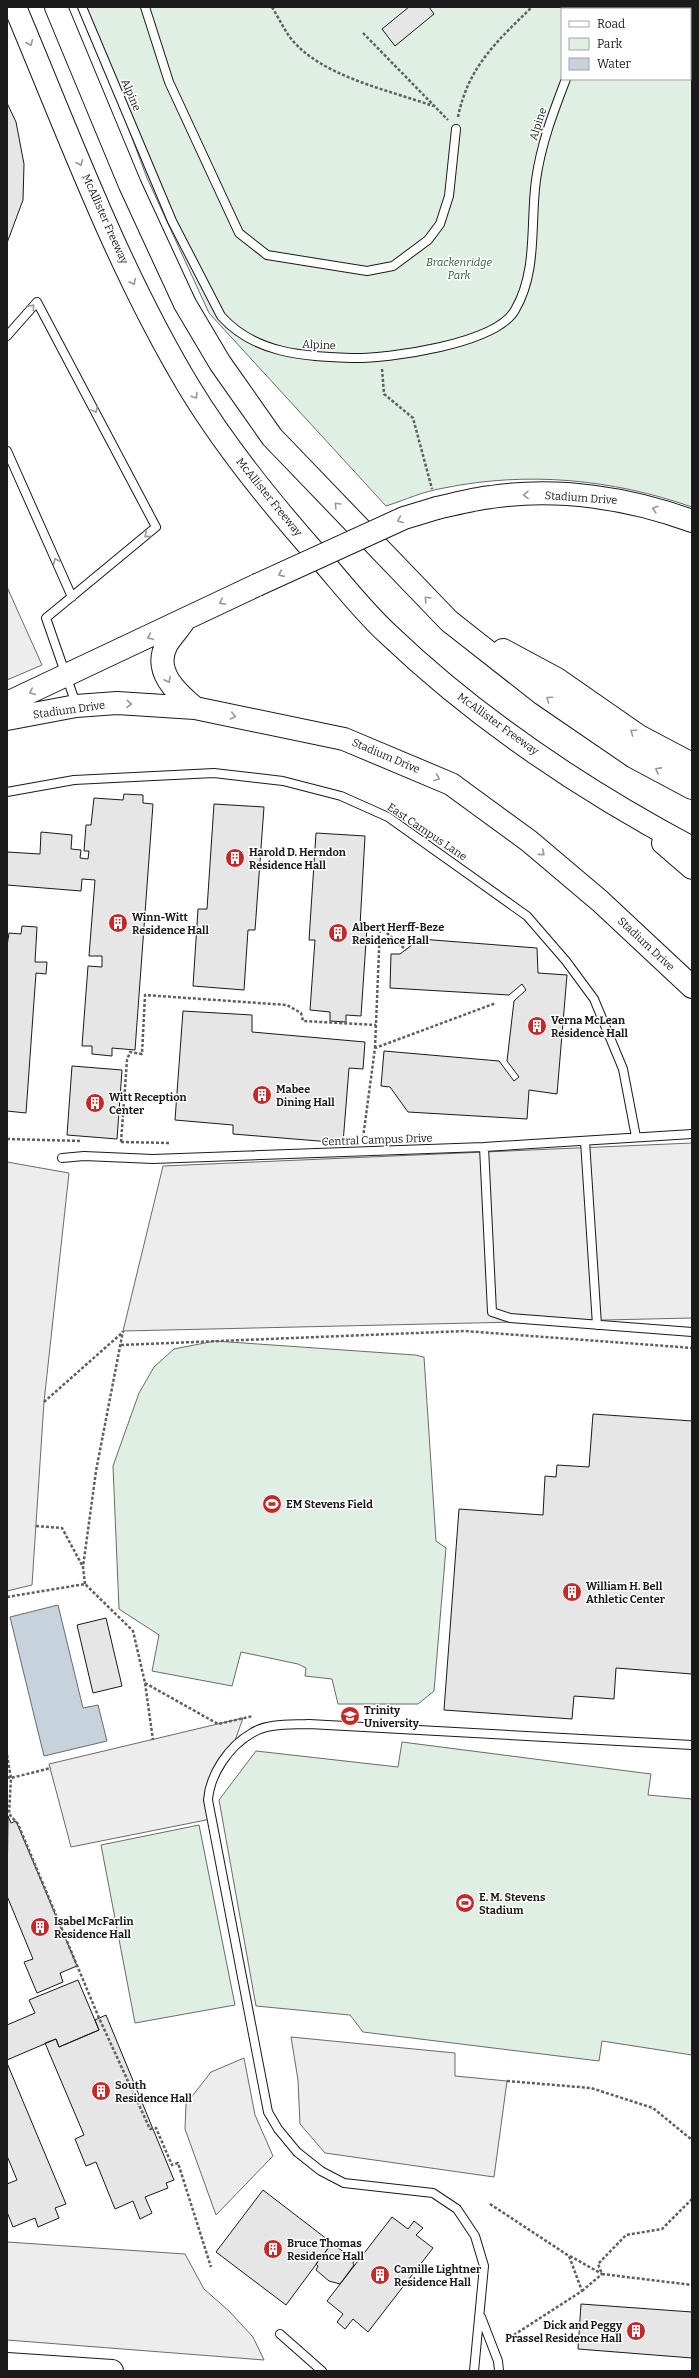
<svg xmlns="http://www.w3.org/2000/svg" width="699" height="2378" viewBox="0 0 699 2378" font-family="Bitter,serif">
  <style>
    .green { fill: #e0efe3; stroke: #6a6a6a; fill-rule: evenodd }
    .parking { fill: #ededed; stroke: #6a6a6a }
    .water { fill: #c6d2dc; stroke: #6a6a6a }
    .building { fill: #e6e6e6; stroke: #1a1a1a }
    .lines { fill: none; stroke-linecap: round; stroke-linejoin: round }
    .lane-casing { stroke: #1a1a1a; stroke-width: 10 }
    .secondary-casing { stroke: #1a1a1a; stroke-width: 24 }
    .highway-casing { stroke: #1a1a1a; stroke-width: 24 }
    .path { stroke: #5f5f5f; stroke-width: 2.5; stroke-dasharray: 3 2; stroke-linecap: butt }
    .lane { stroke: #fff; stroke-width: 8 }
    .secondary { stroke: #fff; stroke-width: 22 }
    .highway { stroke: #fff; stroke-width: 22 }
    .secondary-bridge-casing { stroke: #1a1a1a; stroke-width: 24; stroke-linecap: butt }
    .secondary-bridge { stroke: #fff; stroke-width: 22 }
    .oneway { stroke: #989898 }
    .labels { text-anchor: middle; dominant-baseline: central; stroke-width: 3; stroke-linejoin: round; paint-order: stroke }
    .street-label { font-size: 11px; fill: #1a1a1a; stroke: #fff }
    .park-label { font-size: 11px; font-style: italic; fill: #2b5a34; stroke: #fff }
    .poi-label { font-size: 11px; font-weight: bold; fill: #1a1a1a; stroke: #fff; text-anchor: start }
  </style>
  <rect width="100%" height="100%" fill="#fff"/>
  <path class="green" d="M83,7H692V507C612,479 527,471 444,488C424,491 405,500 386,506L209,313L147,178ZM562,9H690V79H562Z
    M215,1341L415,1355L424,1357L436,1541L446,1548L434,1691L418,1704H338L332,1679L305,1676L306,1668L298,1664L241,1652L232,1686L152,1671L159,1635L119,1609L113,1466L139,1393L154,1367L174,1349Z
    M402,1742L651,1774L648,1795L692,1799V2055L602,2041L599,2061L363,2032L350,2015L256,2006L219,1800L256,1751L398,1767Z
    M199,1825L235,2005L135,2023L101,1845Z"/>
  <path class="parking" d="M7,587L42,665L7,680Z
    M692,1143V1318L123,1331L163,1166Z
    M7,1162L69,1173L44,1402L32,1585L7,1591Z
    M243,1718L232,1749L209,1786L211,1819L71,1847L49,1764Z
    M291,2037L455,2053V2076L507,2081L494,2177L325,2153L300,2124L298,2080Z
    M244,2058L255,2115L273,2156L216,2215L185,2129L186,2104L211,2072Z
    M7,2242L185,2254L204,2289L229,2311L253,2337L264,2360L7,2340Z"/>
  <path class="water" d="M58,1605L83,1708L98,1705L107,1741L44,1756L10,1617Z"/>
  <path class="building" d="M409,7H429L434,14L395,46L382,29Z
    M7,103L16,122L24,164L23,200L7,243Z
    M124,794L143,795V803L153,804L135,1050L112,1048V1056L92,1054V1046H82L88,966L102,967V956H89L95,880L82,879L81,891L7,885V852L40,854L41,832L72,835L71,849L81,850L80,858L88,859L89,851H84L86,825H91L94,798L123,800Z
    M214,804L264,807L255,930H248L244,990L193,986L198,909H207Z
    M316,833L365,836L360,926L367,927L361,1016L346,1015V1022L330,1021V1012L310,1010L315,940H309Z
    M22,926L37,927L35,962H47L46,974L36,973L26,1113L7,1111V946L9,933L21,934Z
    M420,939L537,948L538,973L567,975L557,1094L529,1090L527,1119L408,1112L390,1087L381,1086L384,1051L499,1061L514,1081L519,1077L507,1061L514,1001L526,990L522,984L509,995L390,988L391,954H400Z
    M183,1011L252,1015V1032L365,1042L363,1069L349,1068L343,1143L233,1134V1125L175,1120Z
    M72,1066L122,1070L117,1139L67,1135Z
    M593,1414L692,1421V1674L616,1668L614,1699L574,1696L572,1719L444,1710L459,1509L543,1515L545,1476L556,1477L557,1465L589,1467Z
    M106,1618L122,1686L93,1693L77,1625Z
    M8,1816L11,1823L16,1821L77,1966L60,1973L63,1982L37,1993L24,1962L33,1959L7,1896Z
    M78,1980L99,2030L59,2047L56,2039L7,2060V2025L35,2013L29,2000Z
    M106,2015L174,2180L166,2183L168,2188L145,2197L152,2213L140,2219L133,2201L115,2209L96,2162L86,2166L75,2139L84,2135L45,2043L56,2039L59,2047L99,2030L95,2020Z
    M7,2063L66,2204L55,2208L59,2218L38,2227L35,2218L13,2227L7,2212V2184L17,2180L7,2156Z
    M263,2190L332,2243L286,2305L216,2252Z
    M392,2217L408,2229L414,2221L423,2228L416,2235L433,2248L368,2332L353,2319L345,2329L337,2322L343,2314L327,2301Z
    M334,2245L355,2260L353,2263L354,2265L340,2284L329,2281L316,2270L318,2266L316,2264L330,2246L333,2248Z
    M581,2304L692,2312V2358L578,2349Z"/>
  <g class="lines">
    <defs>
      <path id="lane" d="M82,7L172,221L221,316C255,354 303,356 351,358C388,359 496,344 515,310C538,271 530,223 536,180C541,144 553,113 566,79
        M145,7L169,82L239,233L267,255L367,271L393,266L428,240L440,224L449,196L456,129
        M593,9L594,7
        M7,336L37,302L156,527L46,618L76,704
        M7,451L72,597
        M7,792L74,780L214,773L283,781L341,796L388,817L527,916L566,961L594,999L623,1069L636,1137
        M585,1141L597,1325
        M484,1147L492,1312L510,1318L692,1332
        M62,1158L84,1156L153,1159L484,1147L692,1134
        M481,2317L498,2361L499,2371
        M280,2334L322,2371
        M474,2371L484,2266L475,2236L457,2209L433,2193L344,2183L321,2171L297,2152L278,2129L268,2112L208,1800C210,1774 229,1746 252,1733C268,1723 291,1725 309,1724L692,1745"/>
      <path id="secondary" d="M437,508C455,504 473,499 491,497C558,487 629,498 692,521
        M184,621C179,629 172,636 167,644C152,671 177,693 195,708
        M7,703L257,585
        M7,719L76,706L117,703L195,708L344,739L451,784L529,841L600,901L692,987
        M7,2364L112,2371"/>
      <path id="highway" d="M15,7C69,135 117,267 189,387C226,448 270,502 317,555C340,581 362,610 388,634C477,719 583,790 692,848
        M56,7L130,185L185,304L220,363L272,437L449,621L542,694L634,757L692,788
        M503,650L557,679L639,736L692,764
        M663,843L692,868"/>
    </defs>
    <use href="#lane" class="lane-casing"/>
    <use href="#secondary" class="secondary-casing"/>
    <use href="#highway" class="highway-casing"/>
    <path class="path" d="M272,7C278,17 283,27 289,36C318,76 389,90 433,106
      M363,33L448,120
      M458,117C468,67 497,41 532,7
      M382,369L384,394L413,418L432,489
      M375,1048L380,927L406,950
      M363,1138L375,1048L496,1003
      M7,1139L82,1141
      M121,1142L170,1143
      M121,1142L127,1060L130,1052L142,1054L145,995L287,1005L301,1013L303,1021L376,1025
      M121,1345L465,1331L692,1348
      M44,1402L123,1332
      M36,1526L62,1528L83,1567
      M85,1584L83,1567L96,1471L123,1331
      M7,1597L85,1584L133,1631L145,1683L153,1740
      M145,1683L218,1724L253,1716
      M7,1755L11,1778L9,1814L18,1824L99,2018L150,2129L156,2128L172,2165L178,2163L211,2267
      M7,1777L11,1778L51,1768
      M507,2081L591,2088L653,2108L692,2140
      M692,2199L662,2229L626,2235L598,2264L602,2274L692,2285
      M490,2204L569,2256L582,2291L506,2340
      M570,2256L602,2274L582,2291"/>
    <use href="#lane" class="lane"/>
    <use href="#secondary" class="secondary"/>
    <use href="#highway" class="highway"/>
    <defs>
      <path id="secondary-bridge" d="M257,585L404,518L437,508"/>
    </defs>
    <use href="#secondary-bridge" class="secondary-bridge-casing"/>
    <use href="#secondary-bridge" class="secondary-bridge"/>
  </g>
  <defs><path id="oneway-chevron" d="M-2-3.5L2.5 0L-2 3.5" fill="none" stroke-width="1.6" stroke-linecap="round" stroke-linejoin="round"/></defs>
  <g class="oneway">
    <use href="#oneway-chevron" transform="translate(30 43) rotate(67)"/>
    <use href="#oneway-chevron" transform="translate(80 163) rotate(67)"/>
    <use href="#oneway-chevron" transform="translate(133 282) rotate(64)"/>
    <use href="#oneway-chevron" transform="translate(32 307) rotate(-49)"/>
    <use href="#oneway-chevron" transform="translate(195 396) rotate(57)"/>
    <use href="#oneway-chevron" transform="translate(95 410) rotate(62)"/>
    <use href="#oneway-chevron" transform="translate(526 495) rotate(179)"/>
    <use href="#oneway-chevron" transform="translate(337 505) rotate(-134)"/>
    <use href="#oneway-chevron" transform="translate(655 509) rotate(-163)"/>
    <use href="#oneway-chevron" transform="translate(400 520) rotate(157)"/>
    <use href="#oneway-chevron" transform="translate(147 535) rotate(140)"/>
    <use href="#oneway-chevron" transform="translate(56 561) rotate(-114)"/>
    <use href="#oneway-chevron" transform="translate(281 574) rotate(156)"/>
    <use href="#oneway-chevron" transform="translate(427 599) rotate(-134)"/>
    <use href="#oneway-chevron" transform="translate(222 602) rotate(154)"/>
    <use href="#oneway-chevron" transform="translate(150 637) rotate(155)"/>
    <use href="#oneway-chevron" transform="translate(168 680) rotate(63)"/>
    <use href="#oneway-chevron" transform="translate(32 692) rotate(156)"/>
    <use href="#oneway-chevron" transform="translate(549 699) rotate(-145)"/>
    <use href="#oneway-chevron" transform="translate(129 704) rotate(3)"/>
    <use href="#oneway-chevron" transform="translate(233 716) rotate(12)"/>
    <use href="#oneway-chevron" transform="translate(633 732) rotate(-145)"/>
    <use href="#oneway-chevron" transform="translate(658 770) rotate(-152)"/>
    <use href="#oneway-chevron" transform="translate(437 778) rotate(23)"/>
    <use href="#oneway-chevron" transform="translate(542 853) rotate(40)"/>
  </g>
  <defs>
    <symbol id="building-disc" viewBox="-11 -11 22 22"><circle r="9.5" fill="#c62828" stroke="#fff"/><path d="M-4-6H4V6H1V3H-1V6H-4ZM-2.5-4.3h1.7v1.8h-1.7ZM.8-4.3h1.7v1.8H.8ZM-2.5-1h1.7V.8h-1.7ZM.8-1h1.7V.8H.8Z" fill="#fff"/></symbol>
    <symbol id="stadium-disc" viewBox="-11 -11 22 22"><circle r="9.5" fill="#c62828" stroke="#fff"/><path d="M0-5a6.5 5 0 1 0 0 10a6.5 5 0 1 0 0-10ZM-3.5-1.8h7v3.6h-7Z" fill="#fff"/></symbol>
    <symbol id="university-disc" viewBox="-11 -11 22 22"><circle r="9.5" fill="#c62828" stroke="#fff"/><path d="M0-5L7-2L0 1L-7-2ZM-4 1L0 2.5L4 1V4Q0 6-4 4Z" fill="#fff"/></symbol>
  </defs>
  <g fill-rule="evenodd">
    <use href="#building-disc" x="224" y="847" width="22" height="22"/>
    <use href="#building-disc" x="107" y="912" width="22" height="22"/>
    <use href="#building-disc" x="327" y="922" width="22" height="22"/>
    <use href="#building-disc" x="526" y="1015" width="22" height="22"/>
    <use href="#building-disc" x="251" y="1084" width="22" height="22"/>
    <use href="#building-disc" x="84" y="1092" width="22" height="22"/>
    <use href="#stadium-disc" x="261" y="1493" width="22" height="22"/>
    <use href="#building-disc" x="561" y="1581" width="22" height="22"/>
    <use href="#university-disc" x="339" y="1705" width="22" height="22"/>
    <use href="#stadium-disc" x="454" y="1892" width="22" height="22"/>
    <use href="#building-disc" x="29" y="1916" width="22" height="22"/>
    <use href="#building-disc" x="90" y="2080" width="22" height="22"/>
    <use href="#building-disc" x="262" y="2238" width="22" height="22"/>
    <use href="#building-disc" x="369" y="2264" width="22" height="22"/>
    <use href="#building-disc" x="625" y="2320" width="22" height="22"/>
  </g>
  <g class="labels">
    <g class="street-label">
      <text transform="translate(131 95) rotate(67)">Alpine</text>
      <text transform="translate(538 124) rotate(-72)">Alpine</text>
      <text transform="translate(105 219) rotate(66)">McAllister Freeway</text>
      <text transform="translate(319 345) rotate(3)">Alpine</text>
      <text transform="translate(269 497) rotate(51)">McAllister Freeway</text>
      <text transform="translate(581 498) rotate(4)">Stadium Drive</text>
      <text transform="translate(69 710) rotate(-8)">Stadium Drive</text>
      <text transform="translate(498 724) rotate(36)">McAllister Freeway</text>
      <text transform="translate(386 756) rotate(23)">Stadium Drive</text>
      <text transform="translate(427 832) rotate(34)">East Campus Lane</text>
      <text transform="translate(646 944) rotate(43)">Stadium Drive</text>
      <text transform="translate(377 1140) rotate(-2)">Central Campus Drive</text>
    </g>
    <g class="park-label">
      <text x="459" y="262">Brackenridge<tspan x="459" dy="13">Park</tspan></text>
    </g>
    <g class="poi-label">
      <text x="249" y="852">Harold D. Herndon<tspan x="249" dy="13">Residence Hall</tspan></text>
      <text x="132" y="917">Winn-Witt<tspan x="132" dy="13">Residence Hall</tspan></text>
      <text x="352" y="927">Albert Herff-Beze<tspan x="352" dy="13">Residence Hall</tspan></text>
      <text x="551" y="1020">Verna McLean<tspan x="551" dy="13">Residence Hall</tspan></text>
      <text x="276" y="1089">Mabee<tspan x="276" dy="13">Dining Hall</tspan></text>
      <text x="109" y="1097">Witt Reception<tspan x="109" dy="13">Center</tspan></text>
      <text x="286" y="1504">EM Stevens Field</text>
      <text x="586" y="1586">William H. Bell<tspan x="586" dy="13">Athletic Center</tspan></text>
      <text x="364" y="1710">Trinity<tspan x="364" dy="13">University</tspan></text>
      <text x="479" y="1897">E. M. Stevens<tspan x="479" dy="13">Stadium</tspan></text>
      <text x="54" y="1921">Isabel McFarlin<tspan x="54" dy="13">Residence Hall</tspan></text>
      <text x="115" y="2085">South<tspan x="115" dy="13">Residence Hall</tspan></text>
      <text x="287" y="2243">Bruce Thomas<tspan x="287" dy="13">Residence Hall</tspan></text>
      <text x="394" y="2269">Camille Lightner<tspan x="394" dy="13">Residence Hall</tspan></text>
      <text x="622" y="2325" text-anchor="end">Dick and Peggy<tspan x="622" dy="13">Prassel Residence Hall</tspan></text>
    </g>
  </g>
  <rect width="699" height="2378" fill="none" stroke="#1a1a1a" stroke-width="16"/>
  <rect x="561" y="8" width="130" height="72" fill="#ffffff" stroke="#a3a3a3"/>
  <rect x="569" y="21" width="20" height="6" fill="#ffffff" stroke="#a3a3a3"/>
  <text x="597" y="28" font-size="12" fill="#1a1a1a">Road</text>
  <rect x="569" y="38" width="20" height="12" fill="#e0efe3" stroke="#a3a3a3"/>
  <text x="597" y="48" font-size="12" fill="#1a1a1a">Park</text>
  <rect x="569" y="58" width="20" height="12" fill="#c6d2dc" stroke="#a3a3a3"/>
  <text x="597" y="68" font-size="12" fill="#1a1a1a">Water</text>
</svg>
